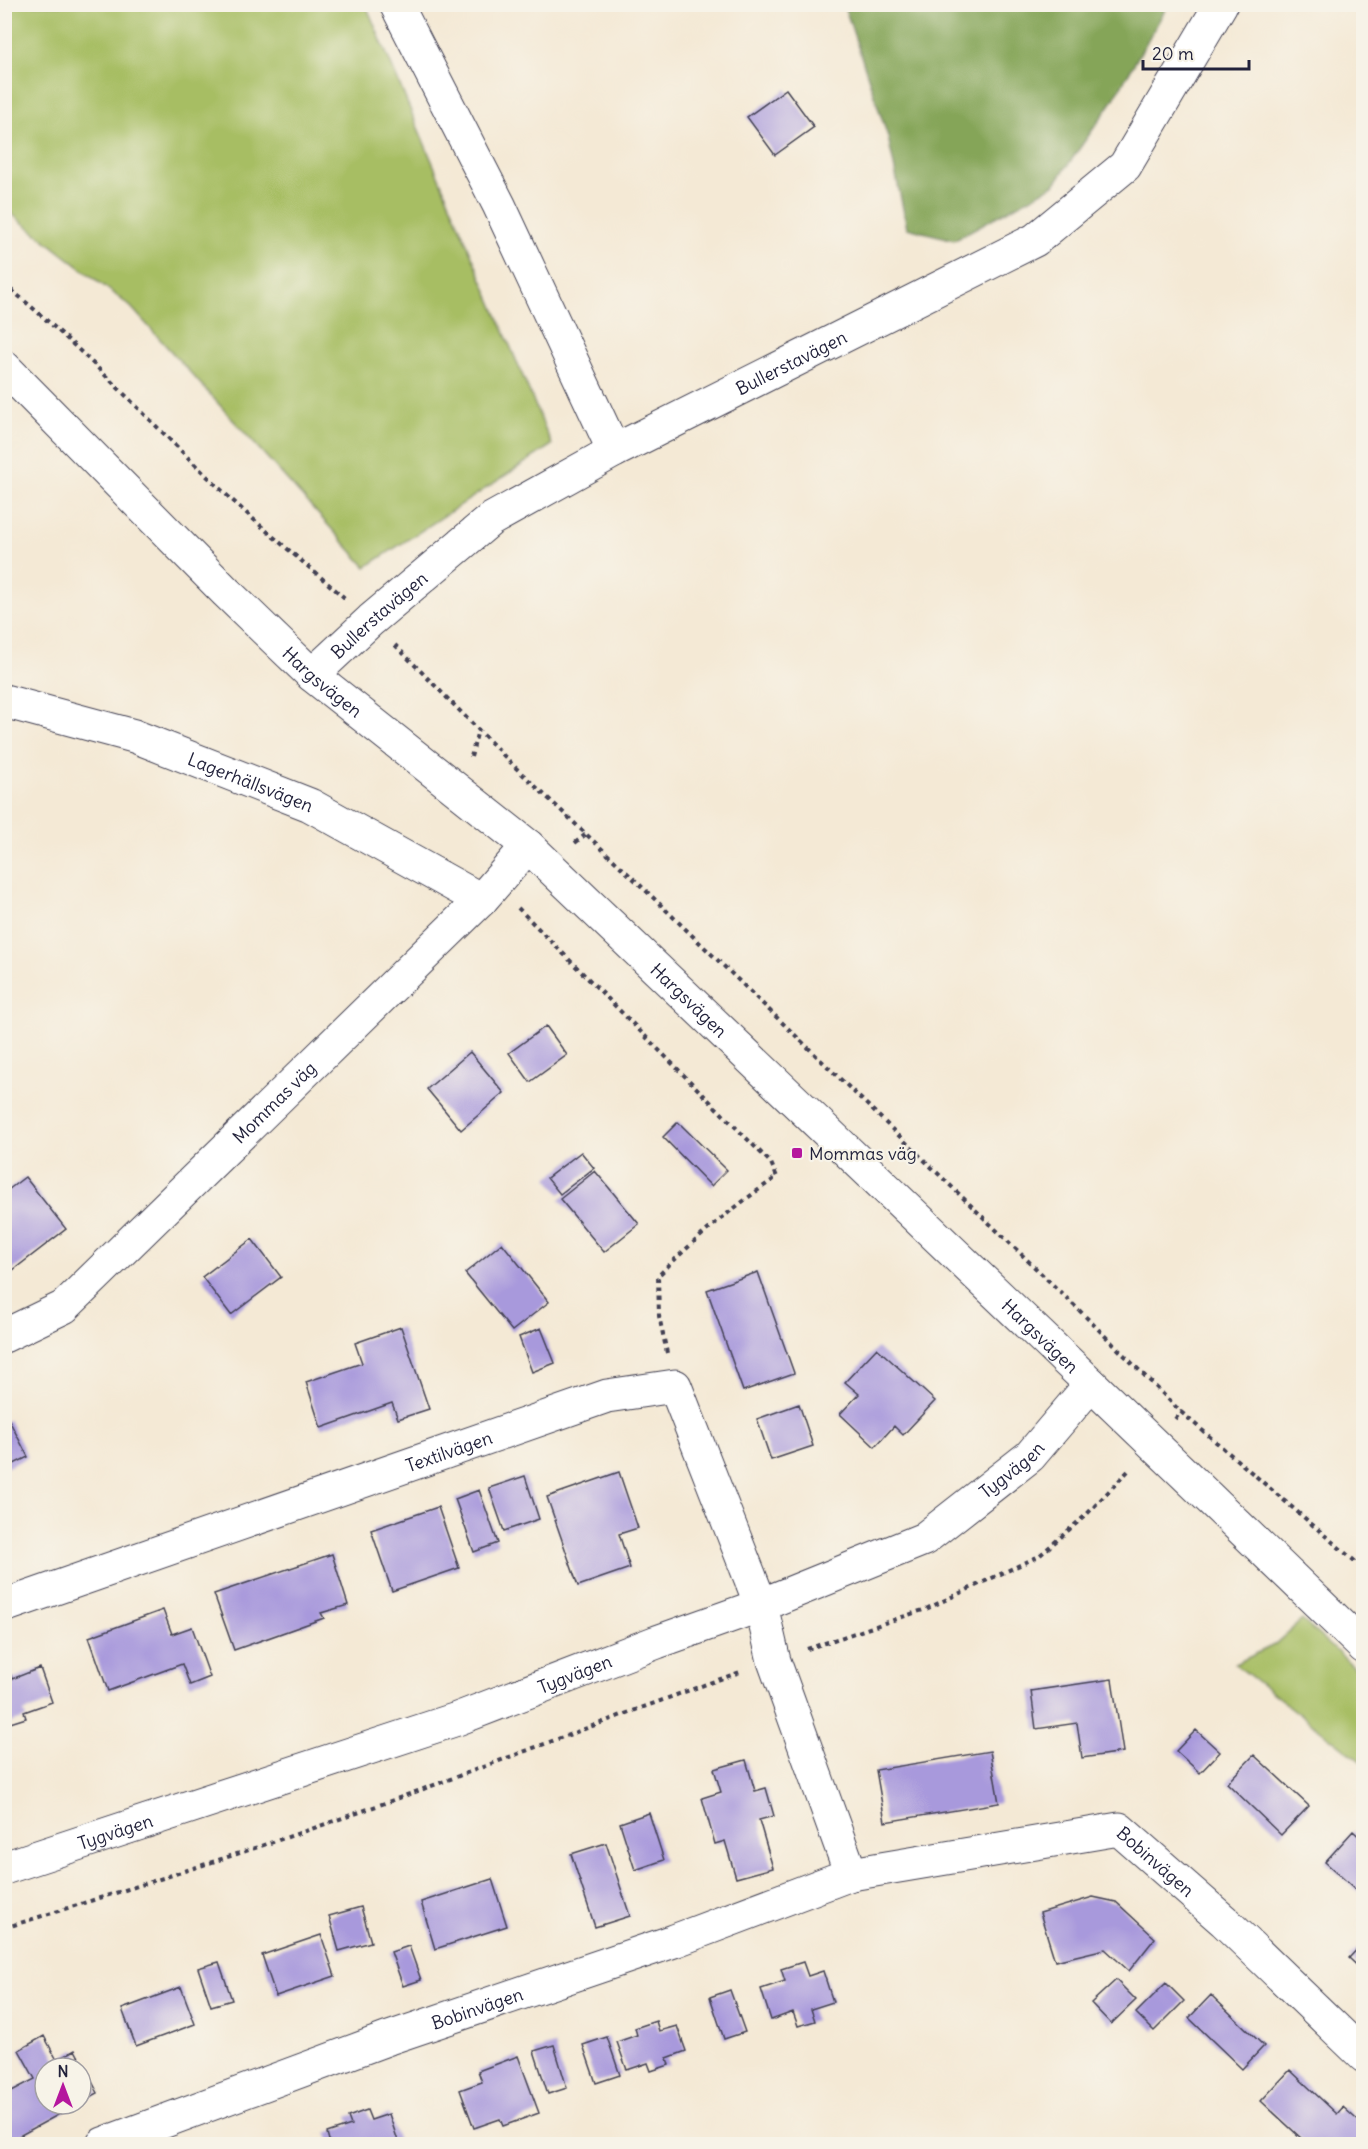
<svg xmlns="http://www.w3.org/2000/svg" width="1368" height="2149" viewBox="0 0 1368 2149" font-family="Delius,sans-serif">
  <style>
    .green { fill: #a7be63; stroke: #64704f; stroke-width: 1.5 }
    .forest { fill: #85a559; stroke: #54644a; stroke-width: 1.5 }
    .building { fill: #a899dc }
    .lines { fill: none; stroke-linecap: round; stroke-linejoin: round }
    .minor-casing { stroke: #424052; stroke-width: 35 }
    .tertiary-casing { stroke: #424052; stroke-width: 35 }
    .path { stroke: #424052; stroke-width: 4; stroke-dasharray: 4.5 4.5; stroke-linecap: butt }
    .minor { stroke: #fff; stroke-width: 33 }
    .tertiary { stroke: #fff; stroke-width: 33 }
    .poi-dot { fill: #b5179e; stroke: #f7f3e8; stroke-width: 2 }
    .labels { text-anchor: middle; dominant-baseline: central; stroke-width: 4.5; stroke-linejoin: round; paint-order: stroke }
    .street-label { font-size: 18px; fill: #22223b; stroke: #f7f3e8 }
    .poi-label { font-size: 18px; fill: #22223b; stroke: #f7f3e8; text-anchor: start }
  </style>
  <rect width="100%" height="100%" fill="#f7f3e8"/>
  <filter id="ink" filterUnits="userSpaceOnUse"><feTurbulence type="fractalNoise" baseFrequency=".0167" numOctaves="2"/><feDisplacementMap in="SourceGraphic" scale="12" xChannelSelector="R" yChannelSelector="G"/><feConvolveMatrix kernelMatrix="1 2 1 2 8 2 1 2 1" color-interpolation-filters="sRGB"/></filter>
  <filter id="wash" filterUnits="userSpaceOnUse"><feTurbulence type="fractalNoise" baseFrequency=".008" numOctaves="4" result="noise"/><feDisplacementMap in="SourceGraphic" scale="24" xChannelSelector="R" yChannelSelector="G"/><feGaussianBlur stdDeviation="1.35" result="paint"/><feColorMatrix in="noise" values="0 0 0 0 0 0 0 0 0 0 0 0 0 0 0 0 0 1.4 0 .05"/><feComposite in="paint" operator="in"/></filter>
  <g filter="url(#wash)">
    <rect width="100%" height="100%" fill="#f4e9d5"/>
    <path class="green" d="M4,5H366L552,445L366,567L131,307L5,209Z
      M1302,1620L1363,1675V1763L1235,1664L1274,1645Z"/>
    <path class="forest" d="M844,5H1168L1112,102L1054,185L954,240L907,228L888,137Z"/>
    <g id="blocks">
      <path class="building" d="M786,89L814,127L775,155L747,117Z
        M546,1026L567,1055L530,1082L509,1053Z
        M470,1052L504,1093L461,1130L427,1089Z
        M678,1122L727,1170L711,1186L663,1137Z
        M581,1152L594,1168L560,1194L547,1178Z
        M595,1171L639,1224L604,1252L560,1199Z
        M25,1177L66,1229L4,1277V1193Z
        M252,1239L281,1277L231,1315L202,1277Z
        M502,1243L549,1302L512,1331L465,1273Z
        M758,1272L794,1373L743,1391L707,1290Z
        M401,1327L429,1409L398,1419L392,1403L321,1428L306,1382L362,1363L355,1343Z
        M541,1328L555,1363L532,1372L519,1337Z
        M877,1348L935,1401L903,1435L894,1426L875,1447L840,1414L859,1394L845,1382Z
        M799,1404L813,1446L771,1460L757,1419Z
        M9,1420L28,1457L4,1469V1422Z
        M619,1472L638,1528L619,1534L630,1568L578,1586L547,1497Z
        M525,1476L539,1519L504,1531L489,1488Z
        M479,1490L498,1543L474,1552L455,1499Z
        M438,1507L459,1568L392,1591L371,1530Z
        M332,1554L348,1605L321,1613L324,1618L234,1650L214,1594Z
        M163,1610L172,1634L192,1627L210,1677L190,1685L182,1664L108,1691L89,1637Z
        M40,1668L52,1702L24,1712L26,1718L4,1725V1675L10,1673L12,1679Z
        M1112,1679L1123,1752L1082,1758L1077,1723L1036,1729L1031,1691Z
        M1196,1730L1220,1752L1200,1773L1176,1751Z
        M990,1751L999,1803L885,1822L876,1770Z
        M1254,1755L1309,1806L1281,1835L1227,1783Z
        M746,1760L755,1791L766,1788L774,1816L759,1820L773,1868L736,1878L725,1841L715,1844L702,1798L721,1792L714,1769Z
        M649,1813L664,1860L635,1870L620,1823Z
        M1353,1831L1364,1841V1897L1325,1862Z
        M606,1843L630,1916L595,1927L571,1854Z
        M492,1879L507,1926L435,1949L421,1902Z
        M1093,1897L1116,1902L1155,1938L1129,1971L1105,1949L1055,1961L1040,1913Z
        M361,1907L371,1942L339,1951L329,1916Z
        M321,1935L335,1976L276,1996L262,1955Z
        M1364,1942V1972L1349,1958Z
        M409,1946L421,1980L403,1986L391,1952Z
        M219,1962L232,2000L211,2006L198,1968Z
        M803,1962L808,1976L823,1971L833,2002L811,2009L815,2021L798,2026L793,2012L771,2020L761,1989L785,1981L781,1969Z
        M1116,1980L1136,2000L1111,2024L1091,2003Z
        M1166,1983L1184,2001L1154,2031L1136,2013Z
        M181,1987L195,2024L136,2046L122,2009Z
        M730,1990L745,2032L724,2039L710,1997Z
        M1211,1995L1264,2046L1242,2069L1189,2018Z
        M656,2021L659,2031L677,2026L686,2051L667,2058L669,2065L651,2071L648,2063L627,2070L617,2042L637,2035L635,2028Z
        M44,2036L57,2060L75,2050L98,2093L81,2102V2068H45V2104H78L10,2141L4,2130V2095L35,2079L19,2050Z
        M607,2037L620,2075L596,2083L583,2045Z
        M554,2045L567,2088L548,2094L534,2051Z
        M518,2056L539,2113L503,2126L500,2119L474,2128L460,2090L482,2082L478,2071Z
        M1290,2070L1337,2114L1343,2107L1364,2126V2139L1358,2144H1297L1302,2139L1261,2101Z
        M367,2110L371,2120L389,2114L399,2144H330L327,2133L351,2125L348,2117Z"/>
    </g>
  </g>
  <g filter="url(#ink)">
    <use href="#blocks" fill-opacity="0" stroke="#424052" stroke-width="1.5"/>
    <g class="lines">
      <defs>
        <g id="minor">
          <path d="M396,4L499,205L614,451"/>
          <path id="s1" d="M312,675L371,620L490,520L614,451L1035,240L1125,166L1221,4"/>
          <path id="s2" d="M4,701L134,736L310,805L481,900"/>
          <path id="s3" d="M4,1336L64,1307L481,900L528,846"/>
          <path id="s4" d="M4,1606L607,1396L675,1386L761,1605L774,1661L851,1874"/>
          <path id="s5" d="M4,1868L457,1719L657,1642L761,1605L924,1539L1030,1456L1091,1384"/>
          <path id="s6" d="M103,2144L389,2038L674,1941L851,1874L1119,1829L1224,1921L1364,2056"/>
        </g>
        <g id="tertiary">
          <path id="s7" d="M4,367L226,592L312,675L528,846L1091,1384L1364,1647"/>
        </g>
      </defs>
      <use href="#minor" class="minor-casing"/>
      <use href="#tertiary" class="tertiary-casing"/>
      <path class="path" d="M4,284C86,350 156,429 232,500C269,534 308,566 346,599
        M395,645L516,768L638,883L1083,1314L1181,1412
        M471,757L478,730
        M575,843L586,834
        M518,908L771,1163L777,1177C734,1206 695,1239 658,1276L659,1316L667,1353
        M1175,1419L1181,1412L1364,1569
        M807,1649L926,1609L1039,1556L1086,1515L1130,1469
        M4,1928C135,1887 267,1846 396,1799C511,1757 625,1713 740,1672"/>
      <use href="#minor" class="minor"/>
      <use href="#tertiary" class="tertiary"/>
    </g>
  </g>
  <rect class="poi-dot" x="791" y="1147" width="12" height="12" rx="3"/>
  <g class="labels">
    <g class="street-label">
      <text stroke="none"><textPath href="#s1" startOffset="576">Bullerstavägen</textPath></text>
      <text stroke="none"><textPath href="#s1" startOffset="90">Bullerstavägen</textPath></text>
      <text stroke="none"><textPath href="#s7" startOffset="448">Hargsvägen</textPath></text>
      <text stroke="none"><textPath href="#s2" startOffset="260">Lagerhällsvägen</textPath></text>
      <text stroke="none"><textPath href="#s7" startOffset="934">Hargsvägen</textPath></text>
      <text stroke="none"><textPath href="#s3" startOffset="360">Mommas väg</textPath></text>
      <text stroke="none"><textPath href="#s7" startOffset="1420">Hargsvägen</textPath></text>
      <text stroke="none"><textPath href="#s4" startOffset="471">Textilvägen</textPath></text>
      <text stroke="none"><textPath href="#s5" startOffset="1089">Tygvägen</textPath></text>
      <text stroke="none"><textPath href="#s5" startOffset="603">Tygvägen</textPath></text>
      <text stroke="none"><textPath href="#s5" startOffset="117">Tygvägen</textPath></text>
      <text stroke="none"><textPath href="#s6" startOffset="1116">Bobinvägen</textPath></text>
      <text stroke="none"><textPath href="#s6" startOffset="398">Bobinvägen</textPath></text>
    </g>
    <g class="poi-label">
      <text x="809" y="1153">Mommas väg</text>
    </g>
  </g>
  <rect width="1368" height="2149" fill="none" stroke="#f7f3e8" stroke-width="24"/>
  <g transform="translate(63 2086)"><circle r="28" fill="#f7f3e8" stroke="#a29fa3" stroke-width="1.5"/>
  <path d="M0-4.5L10 22L0 15L-10 22Z" fill="#b5179e"/>
  <text y="-9" font-size="16" font-weight="bold" text-anchor="middle" fill="#22223b">N</text>
  </g>
  <path d="M1143 60v9h106v-9" fill="none" stroke="#22223b" stroke-width="3"/>
  <text x="1152" y="60" font-size="18" fill="#22223b" stroke="#f7f3e8" stroke-width="4.5" paint-order="stroke">20 m</text>
</svg>
